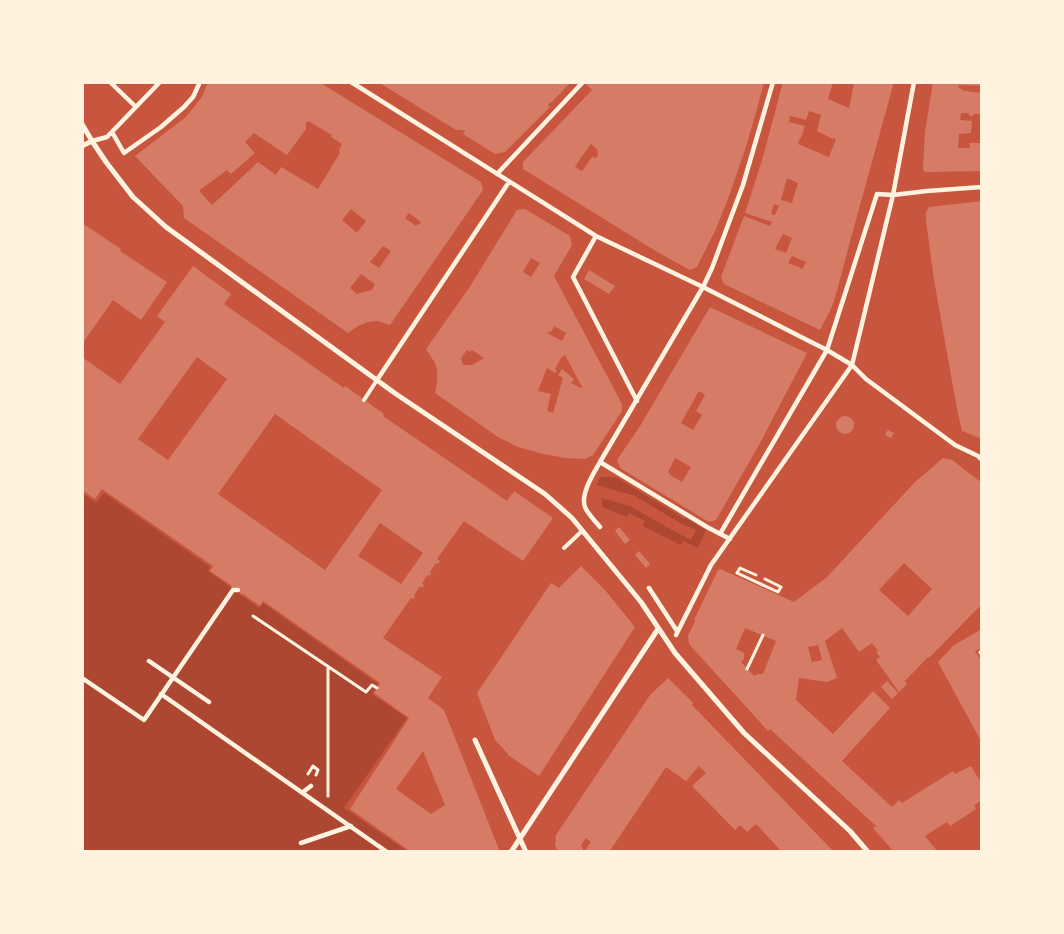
<svg xmlns="http://www.w3.org/2000/svg" width="1064" height="934" viewBox="0 0 1064 934" font-family="Jost,sans-serif">
  <style>
    .green { fill: #ae4732 }
    .building { fill: #d67c66; fill-rule: evenodd }
    .lines { fill: none; stroke-linecap: round; stroke-linejoin: round }
    .path { stroke: #fff3e0; stroke-width: 3 }
    .service { stroke: #fff3e0; stroke-width: 4 }
    .pedestrian { stroke: #fff3e0; stroke-width: 4.5 }
    .minor { stroke: #fff3e0; stroke-width: 5 }
  </style>
  <rect width="100%" height="100%" fill="#c8553d"/>
  <path class="green" d="M600,477H616L685,519L686,518L706,530L698,548L683,541L681,545L643,526L645,521L629,513L627,517L603,507L601,498L630,506L677,533L691,540L696,530L682,524L635,496L597,485Z
    M82,493L96,503L104,493L210,567L208,571L259,608L263,603L378,684L372,694L407,718L344,808L407,851H83Z"/>
  <path class="building" d="M208,82H319L481,182L483,190L390,325L378,321L368,322L358,326L348,333L184,218L183,206L135,156L186,117L202,97ZM308,121L332,135L331,137L342,144L339,150L340,153L318,189L281,167L276,175L258,162L223,195L212,205L200,192V190L227,170L231,174L255,153L245,142L254,133L287,155L306,129V123ZM351,209L366,221L357,233L342,220ZM409,213L421,222L419,225L418,224L416,226L405,218ZM383,246L391,251L379,268L370,262ZM361,274L375,284L372,290L357,294L350,288Z
    M378,82H571L551,103L550,102L548,105L550,107L505,152L495,154L463,134L465,131L463,130H456Z
    M584,82H596L598,84L599,82H764L757,109L745,150L729,196L716,229L697,267L690,270L659,253L523,169V162L592,90ZM591,144L597,149L598,155L596,158L592,157L582,171L575,167L580,159Z
    M783,82H833L828,99L849,108L854,84L849,82H894L854,227L835,298L831,309L820,330L724,284L721,277L744,216L770,226L772,222L745,213L763,157ZM809,111L821,115L817,131L833,139L834,138L836,139L829,157L798,144L800,138H801L805,126L789,122L790,116L806,120ZM787,178L798,183L792,203L781,200ZM774,204L779,206L775,215L771,214ZM783,234L792,238L786,253L775,249ZM792,256L806,262L802,270L801,268L788,263Z
    M933,82H982V86L958,85L959,88L965,91L982,93V114H974L973,116H969V113H961L960,120L972,121L971,133L959,134L958,148H970L969,143H981L982,171L925,172L923,169L925,132Z
    M982,201V439L962,431L957,409L934,280L926,220V213L929,207Z
    M525,209L570,236L572,245L554,276L622,404V411L593,455L585,459L565,458L543,454L518,447L498,437L435,393L437,382V370L435,363L426,349L469,288L517,210ZM531,258L540,263L531,277L523,272ZM554,326L566,333L562,341L547,333L552,331ZM467,350L470,352L472,350L484,358L472,365H463L461,358ZM565,355L582,387L581,388L571,383L574,379L562,369L558,375L563,378L553,413L547,411L551,394L538,391L547,368L555,373L557,371L555,369L561,358Z
    M82,223L121,249L120,251L167,282L141,320L113,300L82,344Z
    M193,266L231,294L224,304L344,388L345,386L384,414L383,416L507,501L514,491L553,518L523,561L464,521L437,559L440,561L438,564L436,563L430,572L431,573L430,576L428,575L425,578L422,584L424,585L422,588L420,586L414,595L415,596L413,599L411,598L383,638L442,677L428,698L444,710L500,852H411L350,809L409,718L374,693L380,683L263,601L260,606L243,594L242,595L240,593L241,592L234,588L233,589L231,587L232,586L210,571L213,566L102,489L95,499L82,490V357L120,384L165,322L157,316ZM197,357L227,379L168,460L138,439ZM275,414L382,490L325,570L218,494ZM380,523L423,553L401,584L358,556ZM423,751L445,805L431,814L396,789Z
    M589,270L615,286L609,294L584,279Z
    M710,307L807,353L759,445L716,520L709,522L620,468L617,460L640,426ZM699,391L705,395L696,411L702,415L693,430L681,423ZM675,458L691,467L682,482L670,475V474L668,472Z
    M836 425a9 9 0 1 1 18 0a9 9 0 1 1-18 0Z
    M888,430L894,433L891,438L885,435Z
    M943,458L952,460L982,483V604L929,658L928,657L905,681L907,684L899,692L876,660L880,657L876,652L878,651L872,643L859,652L842,628L825,641L837,678L827,682L799,678L796,700L833,734L873,691L890,708L842,761L892,807L899,800L902,803L953,771L955,774L971,766L982,784V800L974,805L976,809L950,826L947,822L925,836L938,852H894L873,828L876,826L770,729L768,731L689,644L688,636L695,621L694,620L718,570L720,569L794,602L827,577L915,482ZM904,563L932,589L908,616L879,590ZM745,628L776,641L763,674H758L754,676L741,662L744,659V653L736,649ZM818,645L822,660L812,662L808,647Z
    M619,527L630,540L625,544L615,531Z
    M639,551L650,564L646,568L635,555Z
    M581,566L605,590L635,627L539,776L508,755V754L495,740L477,693L551,583L559,588Z
    M982,629V648L975,651L982,662V743L938,662L954,645Z
    M668,678L693,703L692,705L834,852H782L756,824L747,832L740,825L735,830L692,786L706,773L699,766L686,781L666,767L609,852H584L591,842L586,838L581,845L584,852H558L555,845L556,835L650,695Z
    M887,681L898,693L892,699L881,687Z"/>
  <g class="lines">
    <path class="path" d="M756,575L740,568L737,573L778,592L781,587L765,579
      M253,616L366,692L372,685L377,688
      M982,651L980,652L982,656
      M328,667V796
      M747,669L763,635
      M308,774L313,766L318,770L316,775"/>
    <path class="service" d="M364,400L377,380
      M564,548L582,531"/>
    <path class="pedestrian" d="M110,82L136,107
      M351,82L596,236L703,287L809,341L827,350L852,365L866,379L955,445L978,456L982,460
      M112,132L124,153L161,127L184,107L193,97L200,82
      M92,141L107,137L160,82
      M497,174L583,82
      M596,236L573,277L637,401
      M377,380L509,182
      M600,462L707,527L730,539
      M600,527C596,522 587,513 585,507C580,494 594,473 600,462L703,287L712,268L743,185L773,82
      M720,534L827,350L877,194L893,195L927,191L982,187
      M649,588L677,631
      M676,635L711,565L852,365L893,195L914,82
      M149,661L209,702
      M82,678L144,720L233,590H238
      M161,694L387,852
      M303,792L311,786
      M301,843L351,826"/>
    <path class="minor" d="M82,124L92,141L106,162L133,197L166,227L396,394L545,494L572,518L641,602L675,653L744,733L850,831L868,852
      M82,146L92,141
      M475,740L526,852
      M511,852L658,629"/>
  </g>
  <rect width="1064" height="934" fill="none" stroke="#fff3e0" stroke-width="168"/>
</svg>
